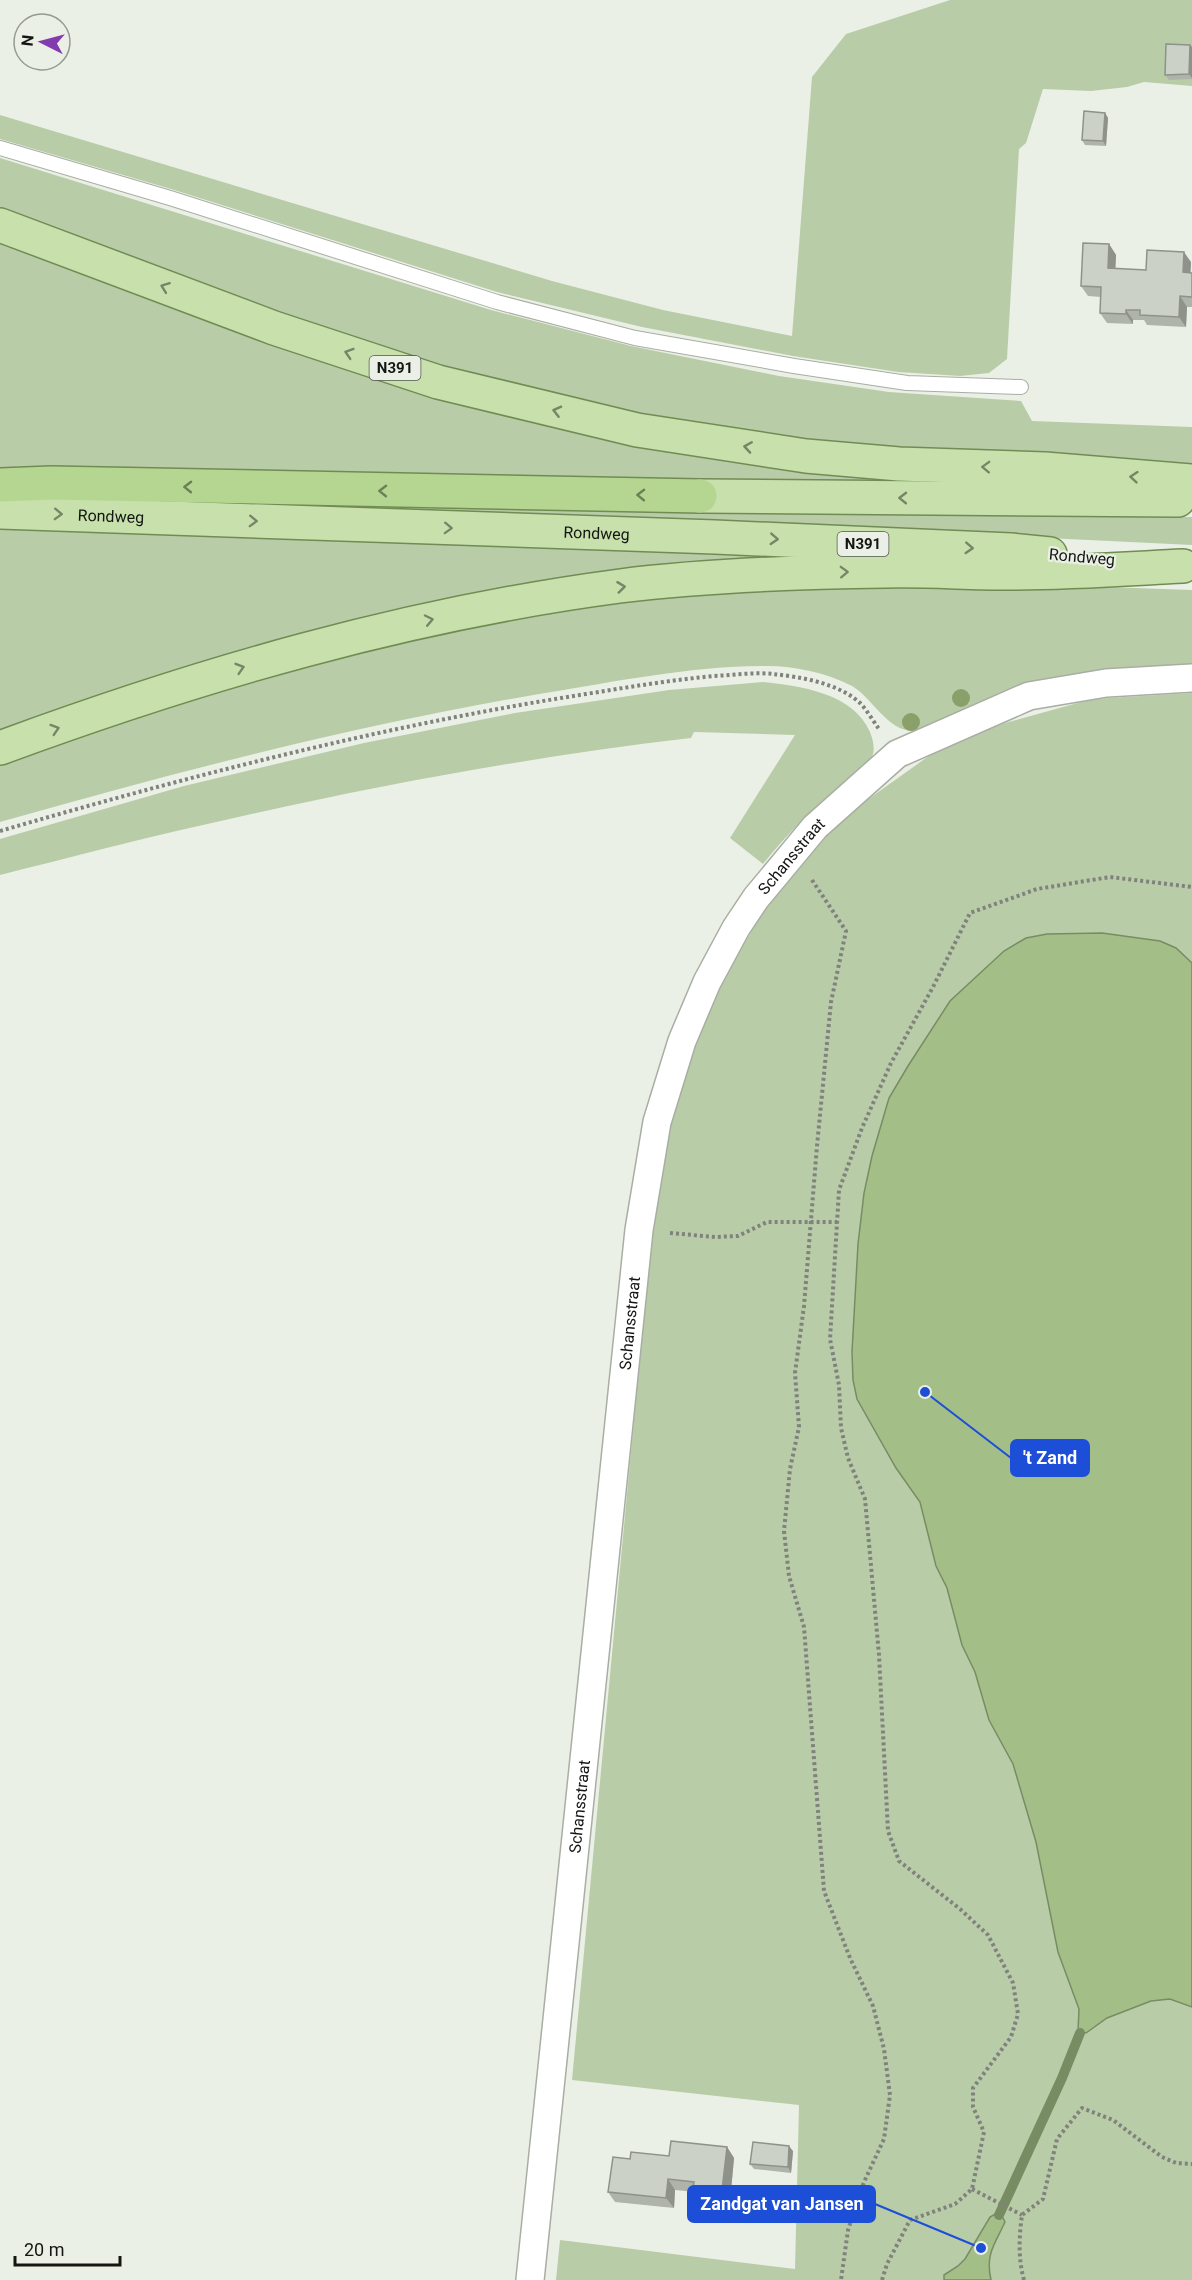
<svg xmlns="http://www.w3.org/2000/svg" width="1192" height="2280" viewBox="0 0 1192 2280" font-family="Roboto,sans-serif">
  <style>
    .green { fill: #b9cca8 }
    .water { fill: #a3bf87; stroke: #788c64; stroke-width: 1.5 }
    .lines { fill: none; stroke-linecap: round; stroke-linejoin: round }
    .stream { stroke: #788c64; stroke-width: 10 }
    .service-casing { stroke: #a8aea3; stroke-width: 16 }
    .minor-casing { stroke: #a8aea3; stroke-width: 30 }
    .primary-casing { stroke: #708c53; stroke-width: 36 }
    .trunk-casing { stroke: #708c53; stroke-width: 36 }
    .path { stroke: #80837d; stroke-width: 4; stroke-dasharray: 3 3; stroke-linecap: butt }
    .service { stroke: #fff; stroke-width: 14 }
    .minor { stroke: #fff; stroke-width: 27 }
    .primary { stroke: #c7e0ac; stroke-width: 33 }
    .trunk { stroke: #b4d690; stroke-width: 33 }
    .tree { fill: #8b9f6b }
    .wall { fill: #afb4ab }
    .shaded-wall { fill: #8e928b }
    .building { fill: #cbd1c7; stroke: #8e928b; stroke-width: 1.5 }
    .oneway { stroke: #768567 }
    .oneway2 { stroke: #6c8058 }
    .labels { text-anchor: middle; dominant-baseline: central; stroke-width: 4.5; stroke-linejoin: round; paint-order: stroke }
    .shield { fill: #ebf0e6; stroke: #545752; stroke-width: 1.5 }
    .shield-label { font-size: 15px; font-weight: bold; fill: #141613 }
    .street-label { font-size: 16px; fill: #141613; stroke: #ebf0e6 }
    .leader { fill: none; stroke: #1d4ed8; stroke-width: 2 }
    .callout-dot { fill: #1d4ed8; stroke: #ebf0e6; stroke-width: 2 }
    .callout { fill: #1d4ed8; stroke: #1d4ed8; stroke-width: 2 }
    .callout-label { font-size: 18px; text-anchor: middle; font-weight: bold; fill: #fff }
  </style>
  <rect width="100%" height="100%" fill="#ebf0e6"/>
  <path class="green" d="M950,0H1192V86L1144,82L1127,87L1091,91L1043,89L1026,143L1019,149L1007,359L989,373L960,376L898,372L793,356L642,327L497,292L171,189L0,139V115L552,281L663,310L792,336L812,77L846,34Z
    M0,158L491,310L631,346L779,376L889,392L1021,401L1032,421L1192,427V466L958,457L706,430L447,375L0,212Z
    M0,240L430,393L528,422L633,441L1043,484L0,471Z
    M0,497L1192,517V545L919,532Z
    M0,526L832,554L663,568L0,737Z
    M1021,584L1192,590V665C1128,667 1064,675 1002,694C980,700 959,712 939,721C932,724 923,730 916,731C888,733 873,698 852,686C826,672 791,665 761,666C693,666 613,682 545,693C360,724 180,771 0,822V765L136,715L472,620L714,589Z
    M763,682C801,686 853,693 870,732C873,740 876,750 871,759C867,767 845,781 837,788C810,812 785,836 763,864L730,838L795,735L694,732L691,738C527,757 364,788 203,825C135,840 68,858 0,875V839L184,786L364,743L515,713L669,690Z
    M1192,693V2280H556L560,2240L795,2269L799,2105L572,2080L650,1249L670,1117L695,1043L711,1006L732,963L764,911L801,864L846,815L940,748L1005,723L1092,699Z"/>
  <path class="water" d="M1102,933L1160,941L1176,948L1192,963V2007L1170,1999L1151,2001L1107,2018L1086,2033L1078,2031L1079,2009L1058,1952L1036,1842L1013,1764L989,1720L975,1672L962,1645L947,1588L936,1566L920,1502L896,1468L857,1399L853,1380L852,1352L858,1244L864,1193L872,1156L889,1098L908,1066L950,1001L1004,951L1026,938L1047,934Z
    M997,2213L1003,2218L1005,2222C995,2244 985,2254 991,2280H944V2275L958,2266L965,2259L990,2217Z"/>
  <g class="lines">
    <path class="stream" d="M999,2215L1062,2078L1080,2033"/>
    <defs>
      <path id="service" d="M0,148L170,198L497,302L635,338L794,366L907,383L1021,387"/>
      <g id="minor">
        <path id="s1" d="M530,2280L639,1230L657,1122L682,1041L707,982L736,928L756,898L815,827L897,754L1029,696L1106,683L1192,678"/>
      </g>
      <g id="primary">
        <path d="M0,225L274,328L438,382L637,430L806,456L899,464L1045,469L1192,481"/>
        <path d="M700,496L1178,500"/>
        <path id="s2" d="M0,512L715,537L1011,550L1050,554"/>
        <path d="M0,748C201,674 407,614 620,586C708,575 798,572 886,571C926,570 967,573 1007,573C1066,573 1124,569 1183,566"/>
      </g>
      <path id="trunk" d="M0,485L51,483L700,496"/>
    </defs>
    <use href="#service" class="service-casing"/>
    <use href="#minor" class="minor-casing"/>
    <use href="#primary" class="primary-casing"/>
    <use href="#trunk" class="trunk-casing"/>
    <path class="path" d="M0,831C193,775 387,725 586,694C629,687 671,680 714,676C734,675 754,672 773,674C801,677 838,683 860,703C867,710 873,721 879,729
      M812,880L846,931L831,1002L817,1146L804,1306L795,1373L799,1427L790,1469L784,1531L789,1576L804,1627L824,1891L850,1958L873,2006L884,2049L890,2095L884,2139L864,2182L848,2230L841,2280
      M670,1233L715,1237L738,1236L767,1222H837
      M972,2189L1022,2215
      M882,2280L887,2264L910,2220L955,2204L972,2189L984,2132L973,2107V2088L1011,2037L1018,2014L1013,1983L988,1935L960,1909L899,1861L888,1831L879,1655L865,1499L848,1458L841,1428L839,1385L830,1339L839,1190L862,1128L891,1063L933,987L970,913L1037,889L1110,877L1192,887
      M1024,2280C1018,2259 1019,2236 1022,2215L1043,2199L1057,2139L1082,2108L1113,2120L1162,2157L1176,2163L1192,2164"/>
    <use href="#service" class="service"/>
    <use href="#minor" class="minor"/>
    <use href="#primary" class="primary"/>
    <use href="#trunk" class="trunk"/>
  </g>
  <g class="tree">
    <circle cx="961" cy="698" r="9"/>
    <circle cx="911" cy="722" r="9"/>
  </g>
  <path class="wall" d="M1190,45L1192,47V79L1169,80L1165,75Z
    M1105,113L1108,118L1106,146L1085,145L1082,140Z
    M1109,244L1116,255L1115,269L1146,270L1191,262L1190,273H1192V307H1187L1186,327L1147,325L1144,320H1133V324L1107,323L1100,313L1101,297L1088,296L1081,286Z
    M727,2147L734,2158L730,2201L701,2198L696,2192L675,2190L674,2208L615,2202L608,2192L630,2159L669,2156Z
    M793,2151L791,2173L754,2169L750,2164Z"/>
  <path class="shaded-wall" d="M1190,45L1192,47V78L1189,74Z
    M1105,113L1108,118L1106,146L1103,141Z
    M1109,244L1116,255L1115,278L1108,268Z
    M1184,252L1191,262L1190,283L1183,272Z
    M1180,296L1187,307L1186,327L1179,317Z
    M1126,310L1133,320V324L1126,314Z
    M789,2146L793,2151L791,2173L788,2167Z
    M727,2147L734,2158L730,2201L722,2190Z
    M668,2179L675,2190L674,2208L666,2198Z"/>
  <path class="building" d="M1166,44L1190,45L1189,74L1165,75Z
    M1084,111L1105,113L1103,141L1082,140Z
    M1083,243L1109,244L1108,268L1146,270L1147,250L1184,252L1183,272L1192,273V297L1180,296L1179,317L1140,315V310H1126V314L1100,313L1101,287L1081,286Z
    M671,2141L727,2147L722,2190L693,2187L694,2182L668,2179L666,2198L608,2192L613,2157L630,2159L631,2152L669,2156Z
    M753,2142L789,2146L788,2167L750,2164Z"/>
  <defs><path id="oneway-chevron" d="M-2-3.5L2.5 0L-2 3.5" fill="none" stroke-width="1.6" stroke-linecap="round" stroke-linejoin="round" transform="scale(1.5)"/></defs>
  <g class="oneway">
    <use href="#oneway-chevron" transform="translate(165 287) rotate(-159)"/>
    <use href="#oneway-chevron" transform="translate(349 353) rotate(-162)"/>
    <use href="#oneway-chevron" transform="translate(557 411) rotate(-166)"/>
    <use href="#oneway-chevron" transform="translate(748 447) rotate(-171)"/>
    <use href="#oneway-chevron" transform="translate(986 467) rotate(-178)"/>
    <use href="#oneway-chevron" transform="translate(1134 477) rotate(-175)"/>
    <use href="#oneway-chevron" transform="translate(903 498) rotate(-179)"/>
    <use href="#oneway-chevron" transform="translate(58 514) rotate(2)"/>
    <use href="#oneway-chevron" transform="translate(253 521) rotate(2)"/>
    <use href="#oneway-chevron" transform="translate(448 528) rotate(2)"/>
    <use href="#oneway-chevron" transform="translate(774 539) rotate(3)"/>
    <use href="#oneway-chevron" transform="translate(969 548) rotate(3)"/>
    <use href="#oneway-chevron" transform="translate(844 572) rotate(-2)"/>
    <use href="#oneway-chevron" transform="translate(621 587) rotate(-7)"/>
    <use href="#oneway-chevron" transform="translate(429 620) rotate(-12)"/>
    <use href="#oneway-chevron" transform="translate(240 668) rotate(-17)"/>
    <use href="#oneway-chevron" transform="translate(55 729) rotate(-18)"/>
  </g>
  <g class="oneway2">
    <use href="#oneway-chevron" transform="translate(188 487) rotate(-179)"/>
    <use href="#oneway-chevron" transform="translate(383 491) rotate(-179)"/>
    <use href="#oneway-chevron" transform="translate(641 495) rotate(-179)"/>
  </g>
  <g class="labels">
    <g class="shield">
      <rect x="369.5" y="356" width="51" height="24" rx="4.5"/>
      <rect x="837.5" y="532" width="51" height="24" rx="4.5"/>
    </g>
    <g class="shield-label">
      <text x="395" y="368">N391</text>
      <text x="863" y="544">N391</text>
    </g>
    <g class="street-label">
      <text stroke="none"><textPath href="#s2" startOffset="111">Rondweg</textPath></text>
      <text stroke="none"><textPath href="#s2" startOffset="597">Rondweg</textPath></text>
      <text transform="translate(1082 557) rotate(5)">Rondweg</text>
      <text stroke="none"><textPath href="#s1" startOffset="1466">Schansstraat</textPath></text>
      <text stroke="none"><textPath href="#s1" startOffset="962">Schansstraat</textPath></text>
      <text stroke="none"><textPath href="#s1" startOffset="476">Schansstraat</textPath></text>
    </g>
  </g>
  <path class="leader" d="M925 1392L1011 1458M981 2248L875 2204"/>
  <g class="callout-dot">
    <circle cx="925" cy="1392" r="6"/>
    <circle cx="981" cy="2248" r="6"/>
  </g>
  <g class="callout">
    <rect x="1011" y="1440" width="78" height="36" rx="6"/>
    <rect x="688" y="2186" width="187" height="36" rx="6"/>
  </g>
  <g class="callout-label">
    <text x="1050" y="1464">'t Zand</text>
    <text x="782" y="2210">Zandgat van Jansen</text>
  </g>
  <g transform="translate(42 42) rotate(276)"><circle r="28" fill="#ebf0e6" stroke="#959992" stroke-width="1.5"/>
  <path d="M0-4.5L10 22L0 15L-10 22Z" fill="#833caf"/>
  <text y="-9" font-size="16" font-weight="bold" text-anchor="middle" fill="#141613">N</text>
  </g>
  <path d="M15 2256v9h105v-9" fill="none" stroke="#141613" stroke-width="3"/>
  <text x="24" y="2256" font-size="18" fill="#141613" stroke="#ebf0e6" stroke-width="4.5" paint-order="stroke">20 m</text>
</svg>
